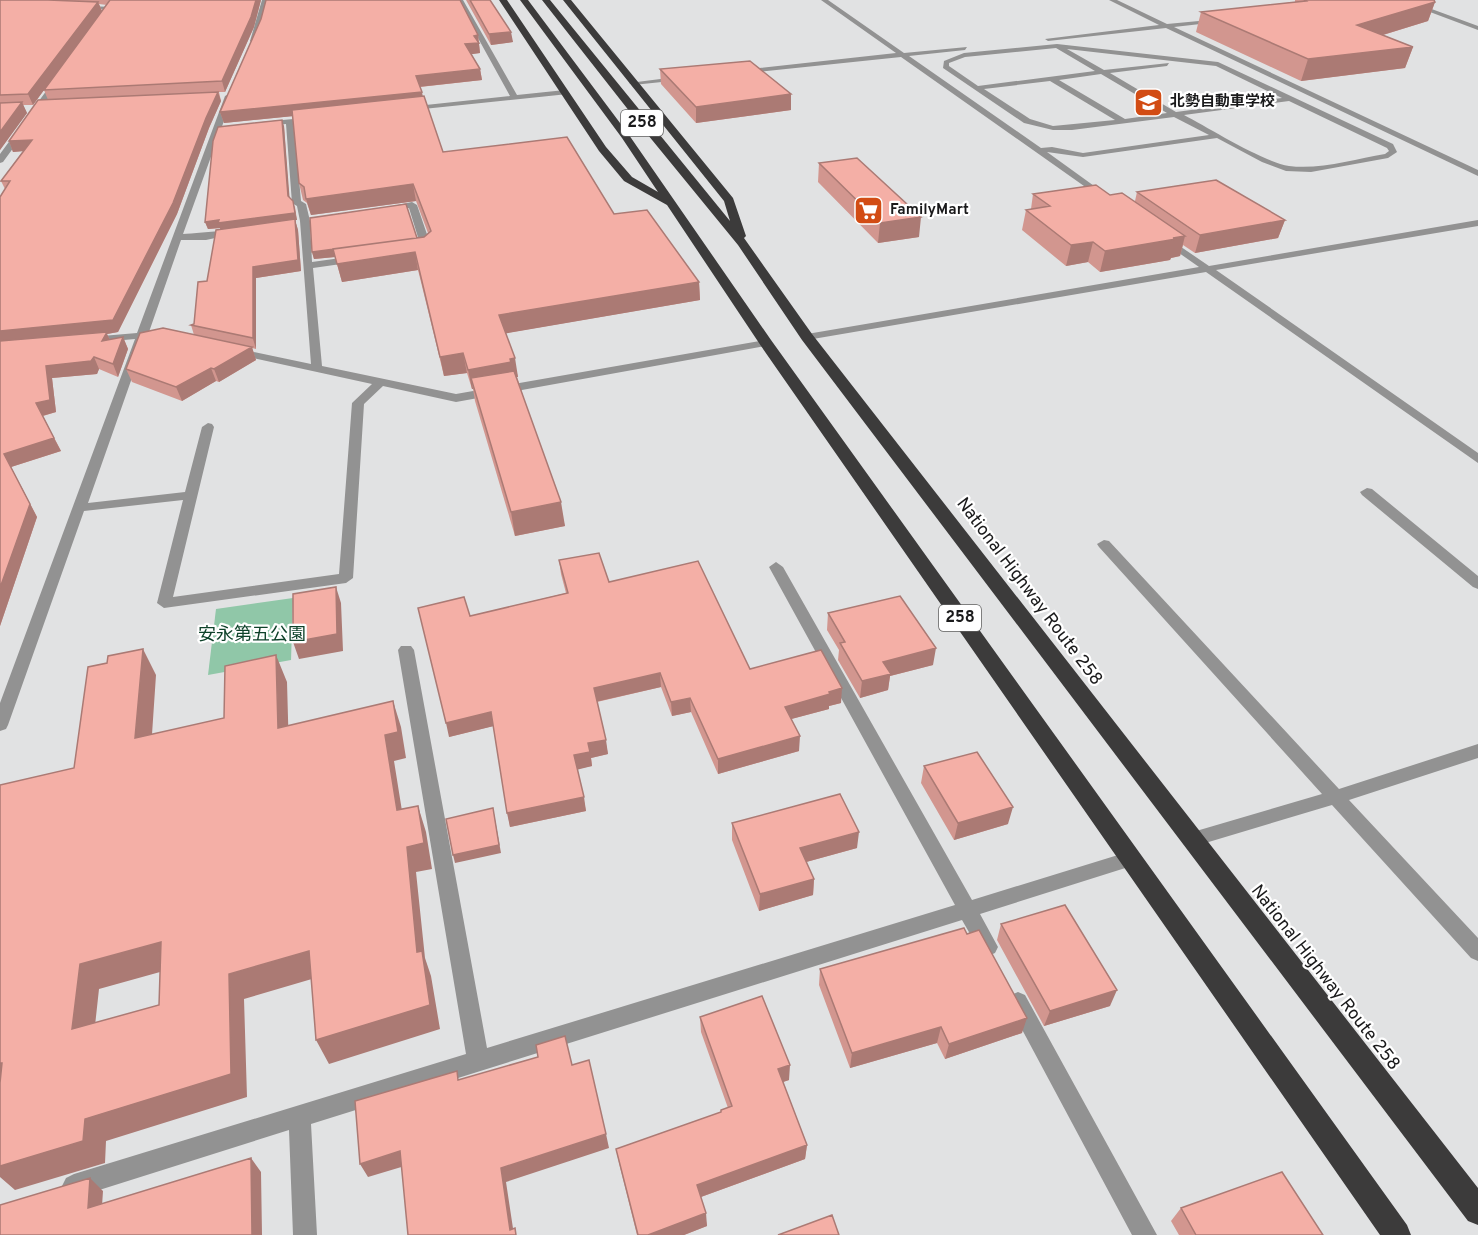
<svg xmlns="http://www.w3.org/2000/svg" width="1478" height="1235" viewBox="0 0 1478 1235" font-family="Overpass,'Noto Sans JP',sans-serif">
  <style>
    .green { fill: #90c7a8 }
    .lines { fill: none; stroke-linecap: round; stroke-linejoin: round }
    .minor { fill: #929292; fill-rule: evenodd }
    .highway { fill: #3c3b3b; fill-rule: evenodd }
    .wall { fill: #d2968f }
    .shaded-wall { fill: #ab7a74 }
    .building { fill: #f4afa6; stroke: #ab7a74; stroke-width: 1.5; fill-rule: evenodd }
    .labels { text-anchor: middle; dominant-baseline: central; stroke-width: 4.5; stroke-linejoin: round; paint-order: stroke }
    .far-poi-label { font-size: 15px; font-weight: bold; fill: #1a1a1b; stroke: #fff; text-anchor: start }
    .shield { fill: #fff; stroke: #5f5f5f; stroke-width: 1.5 }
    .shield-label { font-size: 16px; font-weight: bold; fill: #1a1a1b }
    .street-label { font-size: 18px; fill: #1a1a1b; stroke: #fff }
    .park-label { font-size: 18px; fill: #0e422a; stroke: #fff }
  </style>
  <rect width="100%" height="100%" fill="#e1e2e3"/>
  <path class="green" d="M293,598L291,660L208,675L216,609Z"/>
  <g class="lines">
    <path class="minor" d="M59,0H66L61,5L113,7L101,22L98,20L106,9L53,8Z
      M262,0H268L256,41L253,43L250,41Z
      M457,0H463L517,95L565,90L568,94L404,111L403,109L407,107L510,96Z
      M821,0H828L904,53L967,47L965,50L909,56L1041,148L1052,147L1083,153L1209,135L1174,117L1072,130H1053L1024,123L943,68L944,61L964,53L1057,44L1218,62L1393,144L1397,152L1388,158L1311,172L1286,171L1262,162L1217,138L1083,157L1047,152L1108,196L1101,198L901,57L738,74L741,70L896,53ZM1056,48L1095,71L978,86L949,66V63L965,57ZM1067,49L1216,66L1282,98L1176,112L1110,73L1167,66L1169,63L1104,70ZM1101,74L1167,113L1125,119L1059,80ZM1050,81L1115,120L1053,126L1030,119L984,89ZM1289,101L1387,148L1389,151L1385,154C1355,159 1320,170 1289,166C1263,162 1209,128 1184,115Z
      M1109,0H1117L1167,24L1220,19L1218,22L1174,27L1478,170V176L1166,28L1048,41L1045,39L1159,25Z
      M1398,0H1407L1478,26V30Z
      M684,76L681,80L633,85L629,83Z
      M55,79L62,81L3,162L0,163V154Z
      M229,94L233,96L183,234C195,234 231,228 238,233L206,240H181L149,332L158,331L163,334L162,336L146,338L88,503L185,492L202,427L208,423L212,424L214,427L173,597L339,574L352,403L372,384L235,354L229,351L235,348L311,364L300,221L297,206L292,203L286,124L264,126H261V122L315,117V121L294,123L301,201L306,204L310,221L312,262L355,256L360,259L355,262L313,268L322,366L456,394L766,340L772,343L766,346L456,402L383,386L364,404L353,578L346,583L164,608L157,603L183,500L84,511L8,725L6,729L0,731V703L135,339L90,343L85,340L90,337L137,333L225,96Z
      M412,202L417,205L432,249L430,251L420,253L415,250L421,247L409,208L388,211L383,208Z
      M1478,220V226L1216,270L1478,453V463L1206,272L807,340L802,337L807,334L1199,267L1162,241V237L1165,236L1209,266Z
      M1367,488L1372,489L1478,576V589L1473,587L1362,495L1360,492Z
      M1104,540L1109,541L1339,789L1478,744V758L1349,800L1478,938V961L1471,958L1332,805L1192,847L1186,844L1183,839L1186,834L1322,794L1099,547L1097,544Z
      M776,562L783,567L972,900L1131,851L1138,854L1140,859L1138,864L980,914L998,947L995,953L988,956L981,953L962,920L311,1124L317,1235H293L289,1130L74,1198L66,1194L62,1186L66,1178L74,1174L466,1054L398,650L401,646H411L414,650L487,1048L955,905L769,567Z
      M1018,992L1025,995L1157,1235H1132L1011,1009L1008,1002L1011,995Z"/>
    <path class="highway" d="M499,0H507L606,147L632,177L658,192L622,138L520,0H528L629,135L771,340L1407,1225L1411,1235H1380L761,346L667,205L624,181L599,151Z
      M542,0H550L730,221L724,201L563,0H571L733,198L746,236L744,238L812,334L1478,1188V1225L1468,1221L802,340L738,245L648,135Z"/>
  </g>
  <path class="wall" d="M0,0H261L254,27L225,92H219L221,101L209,128L177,214L118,332L107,334L110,340L123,337L128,349L118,377L99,369L97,374L52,378L56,412L43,416L61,451L11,467L37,517L0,626V197L5,189L1,181L23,151L13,152L9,141L48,100L44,90L107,5L99,4L102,11L33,105H23L27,113L0,150Z
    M466,0H490L513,42L491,45Z
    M1295,0H1434L1435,2L1428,21L1383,35L1413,47L1405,68L1301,81L1196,32L1201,12L1295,2Z
    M261,19L478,35L480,53L471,54L480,69L482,80L420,87L422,96L443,152L614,214L699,282L700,300L506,333L518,377H517L565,526L515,536L475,401L473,389H472L467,373L444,376L418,270L342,282L335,257L314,259L312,252L424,237L428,233L416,201L311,215L307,203L303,200L299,183L293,116L224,123L220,112Z
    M660,69L791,94V110L696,123L661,84Z
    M284,126L289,198L295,207L297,220H295L298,230L301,271L256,278V349L252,348L256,360L219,382L216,381L182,401L132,382L126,369L194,335L191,325L194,324L207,281L220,229V228L208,229L205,222Z
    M819,163L919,237L878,243L818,182Z
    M1137,192L1285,220L1278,238L1195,253L1183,245L1180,256L1171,258L1170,260L1100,272L1088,262L1066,266L1022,230L1026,210L1031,209L1033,194L1110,195L1135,201Z
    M559,560L609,582L750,669L841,703L829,706V709L791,719L799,751L718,774L691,712L672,716L661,687L597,702L608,754L591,758L592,766L577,769L586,811L510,827L493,726L449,737L470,616L566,593L561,574Z
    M828,613L933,665L890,676L888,690L860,698L838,660L839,650L827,630Z
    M924,766L1008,824L954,840L921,783Z
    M732,823L857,848L806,862L814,879L813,895L759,911L732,840Z
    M1001,924L1110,1006L1044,1026L997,940Z
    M820,969L1022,1033L945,1059L937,1043L850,1068L819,985Z
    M700,1017L789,1080L783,1082L807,1145L805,1159L701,1197L707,1226L684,1235H637L619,1163L616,1149L721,1112V1110L728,1108L701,1032Z
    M1181,1208L1323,1235H1179L1171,1221Z"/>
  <path class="shaded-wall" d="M256,0H261L254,27L225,92L222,81Z
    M98,2L102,11L33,105L28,94Z
    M1435,2L1428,21L1350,45L1357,25Z
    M511,32L513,42L491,45L489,34Z
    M478,35L480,53L466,55L465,44L474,36Z
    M1413,47L1405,68L1301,81L1308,59Z
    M480,69L482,80L418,87L416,76Z
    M218,92L221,101L209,128L177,214L118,332L107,334L112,344H0V331L206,118Z
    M422,92L424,103L224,123L220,112Z
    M791,94V110L696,123V107Z
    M22,102L27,113L0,150V132Z
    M282,120L284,126L290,203L288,196Z
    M32,140L36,150L13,152L9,141Z
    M413,184L416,201L311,215L306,199Z
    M293,201L297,220H295L298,230L301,271L256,278V349L220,228L208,229L205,222Z
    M921,217L919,237L878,243L880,223Z
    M1285,220L1278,238L1195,253L1200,235Z
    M1185,236L1180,256L1171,258L1170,260L1100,272L1105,251Z
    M1093,242L1088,262L1066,266L1071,245Z
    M333,249L335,257L314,259L312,252Z
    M415,252L418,270L342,282L337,264Z
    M699,282L700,300L502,334L499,315Z
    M123,337L128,349L118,377L113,364Z
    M252,347L256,360L219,382L214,369Z
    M463,353L467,373L444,376L440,357Z
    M94,357L99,369L97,374L52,378L56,412L42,416L36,403L46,366Z
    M515,358L518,377L471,378L473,389H472L468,370Z
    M211,368L216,381L182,401L176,387Z
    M54,438L61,451L11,467L37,517L0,626V588L4,454Z
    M561,502L565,526L515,536L511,512Z
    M336,587L341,603L343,651L299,659L293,642Z
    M936,648L933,665L890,676L888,690L860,698L862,681L883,662Z
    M143,649L156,675L150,764L135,738Z
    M276,655L287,682L289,754L278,728Z
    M660,673L661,687L595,702L594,688Z
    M842,688L841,703L829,706V709L784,721L785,707L829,692Z
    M690,698L691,712L672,716L671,702Z
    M393,701L401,727L406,758L394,761L406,836L397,810L385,735Z
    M491,712L494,726L449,737L446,723Z
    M800,736L799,751L718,774V759Z
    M606,740L608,754L591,758L592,766L576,770L574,755L588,743Z
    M584,797L586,811L510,827L507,813Z
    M418,806L426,832L432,869L416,872L425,958L431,976L440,1029L329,1064L316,1040L407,847Z
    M1013,807L1008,824L954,840L958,823Z
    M493,808L501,853L455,863L453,855Z
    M859,832L857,848L799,864L800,848Z
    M814,879L813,895L759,911L760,894Z
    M161,942L178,967L99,989L92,1053L72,1029L80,964Z
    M309,951L322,976L244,999L247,1097L106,1141L105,1163L15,1190L0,1177V1166L85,1119L229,974Z
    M1117,990L1110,1006L1044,1026L1050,1011Z
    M1027,1018L1022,1033L945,1059L949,1044Z
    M941,1027L937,1043L850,1068L852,1053Z
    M0,1063H2L0,1093Z
    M790,1065L789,1080L777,1084L778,1069Z
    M606,1134L609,1148L506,1182L514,1235L510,1230L501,1168Z
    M807,1145L805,1159L698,1198L697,1185Z
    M400,1151L408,1165L368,1177L360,1164Z
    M251,1158L261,1172L262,1235H252Z
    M90,1178L103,1191L101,1221L88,1208Z
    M706,1213L707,1226L684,1235H648Z"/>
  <path class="building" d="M0,0H48L98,2L28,94L0,95Z
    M110,0H256L251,17L222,81L44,90Z
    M266,0H460L478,35L474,36L479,43L465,44L480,69L416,76L422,92L220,112L261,19Z
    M470,0H490L511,32L489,34Z
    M1304,0H1434L1435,2L1357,25L1413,47L1308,59L1201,12L1306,1Z
    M750,61L791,94L696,107L660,69Z
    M218,92L206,118L173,203L113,320L0,331V197L10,181H1L32,140L9,141L38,100Z
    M424,96L443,152L567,137L614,214L647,210L699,282L499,315L515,358L510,359L511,362L468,370L463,353L440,357L415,252L337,264L333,249L424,237L431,231L413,184L306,199L304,187L299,183L292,110Z
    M22,102L0,132V103Z
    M282,120L288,196L293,201L295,213L218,223L219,220L205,222L213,141L218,127Z
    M857,158L921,217L880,223L819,163Z
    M1216,180L1285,220L1200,235L1137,192Z
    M1096,185L1110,195L1122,193L1185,236L1173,238L1176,239L1105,251L1093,242L1071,245L1026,210L1050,206L1033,194Z
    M406,204L417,238L312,252L310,218Z
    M295,219L298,260L253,267V338L191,325L194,324L198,282L207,281L216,230Z
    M163,328L252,347L214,369L211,368L176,387L126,369L140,333Z
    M107,332L102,341L123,337L113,364L94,357L91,361L46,366L50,400L36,403L54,438L4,454L30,504L0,588V341Z
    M514,371L561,502L511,512L471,378Z
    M599,553L609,582L698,561L750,669L821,650L842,688L829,692L830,694L785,707L800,736L718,759L690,698L671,702L660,673L594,688L606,740L588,743L590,752L574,755L584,797L507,813L491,712L446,723L418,608L464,597L470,616L568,593L559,560Z
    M336,587L337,634L293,642V594Z
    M900,596L936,648L883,662L891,674L862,681L840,643L845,642L828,613Z
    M143,649L135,738L224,718L225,666L276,655L278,728L393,701L398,732L385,735L397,810L418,806L424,843L407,847L417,952L422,951L430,1005L316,1040L309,951L229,974L231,1074L85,1119L83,1141L0,1166V1083L2,1063H0V785L74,768L88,667L107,663L108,656ZM161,942L159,1005L72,1029L80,964Z
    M977,752L1013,807L958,823L924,766Z
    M840,794L859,832L800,848L814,879L760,894L732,823Z
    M493,808L499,845L453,855L446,819Z
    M1065,905L1117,990L1050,1011L1001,924Z
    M964,928L967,934L979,930L1027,1018L949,1044L941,1027L852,1053L820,969Z
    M762,996L790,1065L778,1069L807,1145L697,1185L706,1213L648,1235H638L616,1149L721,1112V1110L732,1106L700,1017Z
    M565,1036L572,1065L589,1060L606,1134L501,1168L510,1230L515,1228L516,1235H408L400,1151L360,1164L355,1101L457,1071L458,1080L538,1057L536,1045Z
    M251,1158L252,1235H0V1205L90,1178L88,1208Z
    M1282,1172L1323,1235H1196L1181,1208Z
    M832,1215L839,1235H778Z"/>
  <defs>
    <symbol id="school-square" viewBox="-11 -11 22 22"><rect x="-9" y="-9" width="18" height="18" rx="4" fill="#d24c14" stroke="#fff"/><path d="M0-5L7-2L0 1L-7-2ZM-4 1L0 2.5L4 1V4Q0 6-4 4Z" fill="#fff"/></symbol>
    <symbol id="supermarket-square" viewBox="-11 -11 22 22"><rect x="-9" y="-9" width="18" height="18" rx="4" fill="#d24c14" stroke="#fff"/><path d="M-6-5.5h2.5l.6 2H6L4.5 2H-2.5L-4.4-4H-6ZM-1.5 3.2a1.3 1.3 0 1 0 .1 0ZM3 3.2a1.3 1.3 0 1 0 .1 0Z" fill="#fff"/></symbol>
  </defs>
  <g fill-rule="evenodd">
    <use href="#school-square" x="1132" y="86" width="33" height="33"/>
    <use href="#supermarket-square" x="852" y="194" width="33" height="33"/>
  </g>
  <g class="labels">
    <g class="far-poi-label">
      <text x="1170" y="102">北勢自動車学校</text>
      <text x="890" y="210">FamilyMart</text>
    </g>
    <g class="shield">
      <rect x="621" y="110" width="42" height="26" rx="4.5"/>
      <rect x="939" y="605" width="42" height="26" rx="4.5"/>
    </g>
    <g class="shield-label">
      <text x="642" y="123">258</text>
      <text x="960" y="618">258</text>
    </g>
    <g class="street-label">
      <text transform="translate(1029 592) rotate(53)">National Highway Route 258</text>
      <text transform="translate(1325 978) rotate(52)">National Highway Route 258</text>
    </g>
    <g class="park-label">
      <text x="252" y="635">安永第五公園</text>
    </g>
  </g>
</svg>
